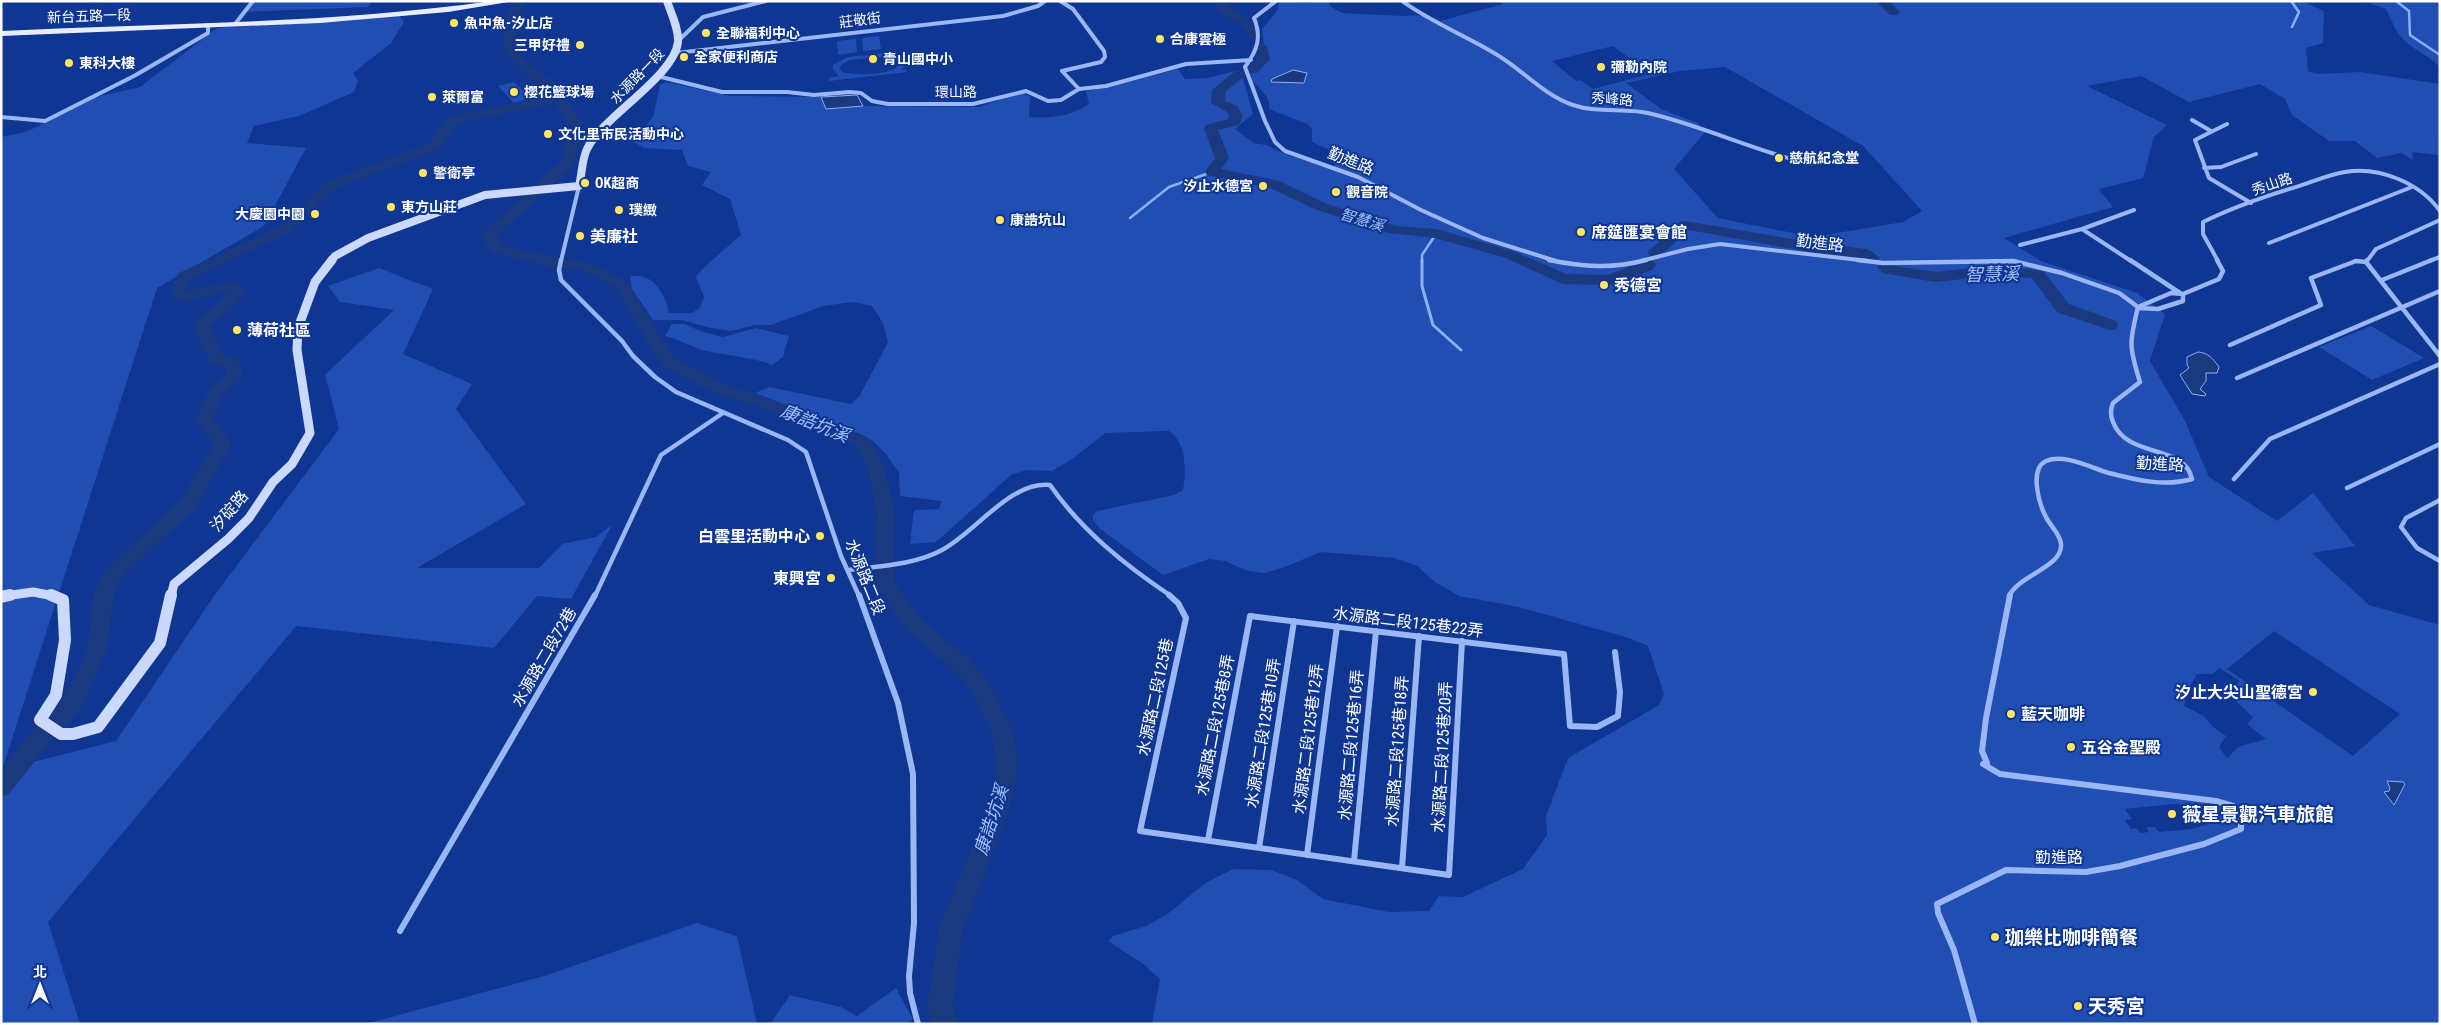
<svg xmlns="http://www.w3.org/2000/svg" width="2441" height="1025" viewBox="0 0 2441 1025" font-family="'Roboto Condensed','Noto Sans TC',sans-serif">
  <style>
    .green { fill: #204eb2; fill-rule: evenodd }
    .water { fill: #1b397f; stroke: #8baff8 }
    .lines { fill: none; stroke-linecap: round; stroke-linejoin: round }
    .stream-far1 { stroke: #8baff8; stroke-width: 2.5 }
    .stream { stroke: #8baff8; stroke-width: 3 }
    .river { fill: #1b397f; fill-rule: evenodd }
    .street-far2 { stroke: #9ab6f4; stroke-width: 4 }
    .street-far1 { stroke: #9ab6f4; stroke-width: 4.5 }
    .street { stroke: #9ab6f4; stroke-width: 6 }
    .secondary-far2 { stroke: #cad9fd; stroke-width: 8 }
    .secondary-far1 { stroke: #cad9fd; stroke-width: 9 }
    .secondary { stroke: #cad9fd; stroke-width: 12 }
    .primary { fill: #e7edff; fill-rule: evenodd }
    .poi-dot { fill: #ffe65d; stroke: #0f3692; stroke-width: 2 }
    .labels { text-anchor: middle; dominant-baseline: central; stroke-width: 4; stroke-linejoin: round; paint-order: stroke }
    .far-street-label { font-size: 14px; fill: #fff; stroke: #0f3692 }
    .far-poi-label { font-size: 14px; font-weight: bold; fill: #fff; stroke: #0f3692; text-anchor: start }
    .far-water-label { font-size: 15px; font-style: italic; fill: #a6c1fb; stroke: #0f3692 }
    .street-label { font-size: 16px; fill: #fff; stroke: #0f3692 }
    .poi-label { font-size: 16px; font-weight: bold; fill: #fff; stroke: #0f3692; text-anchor: start }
    .water-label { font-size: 18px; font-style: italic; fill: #a6c1fb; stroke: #0f3692 }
    .near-poi-label { font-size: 19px; font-weight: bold; fill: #fff; stroke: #0f3692; text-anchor: start }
  </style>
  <rect width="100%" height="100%" fill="#0f3692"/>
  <path class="green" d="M253,1H373L368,7L243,12Z
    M1280,1L1307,3L1329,1L1330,6L1342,13L1402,16L1426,15L1440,21L1503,4L1499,1H2302L2324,11L2323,43L2306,48L2308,71L2317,74L2360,72L2440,84V142H2438L2440,155L2412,152L2413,160L2401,153L2377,158L2355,141H2329L2292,115L2285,99L2260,84L2189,102L2141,76L2087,86L2167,125L2154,137L2143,178L2099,189L2113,207L2004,238L2041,261L2137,293L2165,314L2150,361L2185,421L2209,477L2277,521L2313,493L2355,546L2312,553L2369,605L2440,625V1024H1152L1160,979L1143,964L1108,941L1113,936L1146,926L1166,915L1207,882L1233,869L1271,870L1297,880L1323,899L1389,912L1429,911L1439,896L1463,897L1523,869L1547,835L1546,816L1568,758L1659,705L1664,694L1648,646L1629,638L1519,607L1459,596L1435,582L1417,566L1394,558L1321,552L1285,567L1265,573L1248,571L1225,561L1209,559L1163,575L1099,528L1093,520V515L1097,511L1174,495L1183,490C1186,472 1187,443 1169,431L1105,433L1074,458L1052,471L1025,470L1011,475L936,542L910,544L914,510L939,509L942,501L900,496L899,473L886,454L872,440L828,421L755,393L769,387L851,404L859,397L888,342L883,323L872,306L853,302L823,306L771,325H755L731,331L711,328L682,320H653L632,289L630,277C651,270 666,295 669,313H692L700,308L704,297L696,277L702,269L741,235L730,199L702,185L711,172L688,166L682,150L645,148L633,142L653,117L660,85L666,82L730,96L821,97L826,109L863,106L979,107L1021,93L1030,96L1029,117C1050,119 1072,116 1089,104L1086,91L1111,87L1178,69L1185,79L1207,78L1236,71L1243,79L1253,114L1235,129L1254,143L1266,145L1285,154L1331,169L1343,156L1312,142V129L1308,124L1269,109C1271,95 1258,89 1251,79C1251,69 1257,65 1261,57C1266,49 1263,37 1262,29L1277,11ZM1613,46L1650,74L1593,89L1581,80L1576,81L1552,61ZM1725,67L1863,146L1922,211L1903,222L1813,237L1718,218L1674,169L1705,132L1698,123L1661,109L1626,83L1680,71ZM2274,631L2400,714L2353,756L2227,669ZM2219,668L2240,681L2227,693L2253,717L2247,724L2266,739L2238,747L2227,758L2219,747L2226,736L2212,726L2204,716L2184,706L2188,690L2197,674H2213ZM2174,804L2211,808L2221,821L2191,829L2159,832L2155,827H2146L2149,832L2140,833L2136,828L2131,829L2125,820L2132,819L2125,809Z
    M2364,1H2440V67C2429,56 2415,51 2404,40C2395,32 2392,20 2386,9Z
    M400,16L404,22L391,43L353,73L358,81L354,92L299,116L254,126L247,143L306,148L264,226L157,288L2,770L116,741L216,593L339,429L325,375L394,310L340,302L328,286L379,268L433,289L403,354L472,384L456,409L526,504L417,568H539L562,544L596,537L612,525L571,599L537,596L494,648L296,626L48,922L80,1024H1V137L26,132L96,97L140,87L216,29L235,24Z
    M879,36L881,49L863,51L862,38Z
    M856,39L857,52L838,55L837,41Z
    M885,53L905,59L906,65L900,70L906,69L907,72L829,81V78L839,76L833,69V65L848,57ZM887,56L898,62L897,67C887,75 849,77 839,70L841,65L850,60Z
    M514,82L531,98L514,103L498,86Z
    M672,324H685L700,331L723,337L756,328L789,336L783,357L772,365C749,356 726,356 702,350C689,346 679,339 665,336Z
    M2371,326L2424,358L2372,380L2319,347Z
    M697,923L737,936L757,1024H365L541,977Z
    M896,988L913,1020L904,1024H770L790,995L841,1007L857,1016Z"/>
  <path class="water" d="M1293,70L1307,73L1304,83L1271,82L1272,79Z
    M857,95L863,106L826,109L821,97Z
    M2198,352C2209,353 2213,359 2219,367L2217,373H2206V381L2200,389L2206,394L2205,396L2192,394L2180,375L2189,368L2187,365V357Z
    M2387,781L2403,782L2405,784L2394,805L2384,792L2389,791L2390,788Z"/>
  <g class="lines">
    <path class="stream-far1" d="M2291,1L2299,12L2292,27
      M2396,1L2409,11L2410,35L2440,55
      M1130,218L1169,187L1212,172
      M1422,261V255L1436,234"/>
    <path class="stream" d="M1422,260V286L1433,325L1461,350"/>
    <path class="river" d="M512,1H524L515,41L524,60L550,79L564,95L582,123L584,133L572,167L497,236L502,246L592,264L628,282L663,342L676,359L721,383L802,410L867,437L882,461L895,513L894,583L922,620L966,656L986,678L1014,734L1018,769L1007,816L963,928L953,1007L958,1024H932L927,1007L939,928L985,816L996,769L992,734L971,690L952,668L908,632L874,584L877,513L867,466L855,445L790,418L709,391L664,367L648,344L616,288L583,271L547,266L491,252L481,235L484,232L560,162L570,133L568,123L555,103L458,123L438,150L336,188L291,232L191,279L187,291L233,281L239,283L245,290L233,308L209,326L223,355C240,361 242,359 242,378L223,395L213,419L232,444L195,509L121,578L114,593L107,650L80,710L47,746L9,794L1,797V770L31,732L64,698L87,650L94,593L107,568L181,499L214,445L195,420L210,388L226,376V368L210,363L192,325L221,300L227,292L183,302L173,298L171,295C172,286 175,280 179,273L281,226L326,182L428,144L448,117L550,96C537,80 503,62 503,40C503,28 509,13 512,1Z
      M1218,1H1230L1228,6L1253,23L1260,36L1258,39H1250L1244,28L1218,10L1216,7Z
      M1876,1H1889L1900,12L1898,15H1890Z
      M1261,43L1267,47L1270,59L1257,73H1247L1246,70L1257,58L1255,47Z
      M1239,71L1246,75L1226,91L1225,101L1237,106L1243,116L1239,125L1218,130L1229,158L1221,169L1279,181L1327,204L1396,226L1436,229L1513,251L1566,274L1608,275L1649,259L1657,264L1652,270L1609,285L1563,284L1503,257L1435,238L1389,233L1317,210L1270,188L1207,175L1205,172L1215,158L1204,128L1206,125L1228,119L1229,116L1227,112L1211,103L1212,90L1234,72Z
      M1685,221L1821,244L1866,249L1871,251L1880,258L1872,263L1862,258L1821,254L1689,230L1660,256H1650L1647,253L1650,250L1680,222Z
      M1885,262L1894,266L1935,272L2000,265L2043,271L2069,304L2116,321L2118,325L2116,329L2110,330L2057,312L2032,278L2000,275L1935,282L1883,273L1877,267Z"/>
    <path class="street-far2" d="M1060,1L1073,9L1104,51L1105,57L1101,62L1062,71
      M1276,1L1254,18C1262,37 1257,51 1245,67L1265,121L1275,142L1285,151L1358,177L1421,210L1483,238L1556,261
      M1402,1C1431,22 1464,35 1494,53C1521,68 1543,95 1573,105C1599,114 1626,107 1652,114C1706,127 1757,152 1811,164
      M235,24L253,1
      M678,41L703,17L766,1
      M676,53L1003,16L1038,6L1045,1
      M1062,71L1079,89
      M657,76L722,92H787L814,95L850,92L861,93L872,101L888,104H973L1026,91L1048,101L1061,100L1079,89L1106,86L1186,64L1251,60
      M1,117L45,121L134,76L208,33V25
      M2192,120L2211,131
      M2227,124L2195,140L2209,178L2251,203
      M2204,168L2221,167L2256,154
      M2082,229L2131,261
      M2269,243L2412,187
      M2020,245L2082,229L2134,210
      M561,261L579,186
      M1641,261L1688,249L1720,244L1868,261
      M1993,261H2014
      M2218,261L2203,234V222C2231,208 2260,198 2289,189C2308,184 2326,175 2345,172C2379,166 2420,183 2440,211
      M2355,261H2359
      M2367,261L2376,249L2440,220
      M2429,261L2440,257"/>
    <path class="street-far1" d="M561,260L559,270L561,280L622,341L633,356L655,377L676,392L788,440L806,452L841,556L859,596
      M1549,260C1583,267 1613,269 1646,260
      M1858,260L1883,263L2013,261L2062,273L2119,293L2138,307C2129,343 2129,347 2140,382L2113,403C2110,410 2110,415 2113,422C2127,459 2184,443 2192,479C2165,487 2136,480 2109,473C2092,468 2064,453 2046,461C2029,469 2039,504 2046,517C2050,526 2060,533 2061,544C2063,567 2019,575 2009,596
      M2130,260L2180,293
      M2367,260L2366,262L2440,356
      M2382,280L2432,260
      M2138,307L2171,293L2183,294L2219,279L2223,271L2217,260
      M2139,308L2158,309L2183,301V294
      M2230,345L2321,305L2311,278L2356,261L2366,262
      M2237,378L2440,291
      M2234,479L2270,439L2440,364
      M2347,488L2440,444
      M2440,500L2406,518L2401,527L2417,548L2440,561
      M849,570C880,566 914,565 942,550C976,532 1010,481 1050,485C1082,531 1125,565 1171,596
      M595,596L661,455L723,413"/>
    <path class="street" d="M859,595L898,703L913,774L914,923L909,976L910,993L918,1024
      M1169,595L1178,603L1186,618L1140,831L1449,875L1462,641
      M1208,840L1250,616L1564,654L1570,726L1597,727L1618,716L1620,692L1615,652
      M1259,848L1294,621
      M1307,855L1337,626
      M1354,861L1376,631
      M1402,868L1419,636
      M400,931L595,595
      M1975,1024L1954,950L1938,913L1937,904L2006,870L2086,872L2120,866L2204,844L2241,829V815L2233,806L2216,801L2000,774L1983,764L1987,763L1982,751L1986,718L2010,595"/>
    <path class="secondary-far2" d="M331,261L335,256L368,238L485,195L579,186C582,174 582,159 587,149C602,117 674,77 678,42C679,29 671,13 667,1"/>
    <path class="secondary-far1" d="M5,596L33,592L54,596
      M171,596L174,584L228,539L249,518L273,482L292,464L310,433L297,350L298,328L315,282L332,260"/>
    <path class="secondary" d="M51,595L63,600L65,640L56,695L40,720L61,734H73L98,727L160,643L171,595
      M1,597L10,595"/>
    <path class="primary" d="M492,1H515L448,12L320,23L1,36V31C165,23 329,24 492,1Z"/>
  </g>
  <g class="poi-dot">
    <circle cx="454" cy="23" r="5"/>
    <circle cx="706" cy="33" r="5"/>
    <circle cx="1160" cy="39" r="5"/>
    <circle cx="580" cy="45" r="5"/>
    <circle cx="684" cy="57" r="5"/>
    <circle cx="873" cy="59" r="5"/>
    <circle cx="69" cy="63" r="5"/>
    <circle cx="1601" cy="67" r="5"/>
    <circle cx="514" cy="92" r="5"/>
    <circle cx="432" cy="97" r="5"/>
    <circle cx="548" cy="134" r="5"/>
    <circle cx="1779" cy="158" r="5"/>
    <circle cx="423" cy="173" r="5"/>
    <circle cx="585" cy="183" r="5"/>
    <circle cx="1263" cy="186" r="5"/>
    <circle cx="1336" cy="192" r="5"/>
    <circle cx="391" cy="207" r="5"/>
    <circle cx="619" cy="210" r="5"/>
    <circle cx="315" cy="214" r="5"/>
    <circle cx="1000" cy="220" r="5"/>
    <circle cx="1581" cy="232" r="5"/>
    <circle cx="580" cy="236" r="5"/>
    <circle cx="1604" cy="285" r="5"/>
    <circle cx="237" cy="330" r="5"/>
    <circle cx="820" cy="536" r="5"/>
    <circle cx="831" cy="578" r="5"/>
    <circle cx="2313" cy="692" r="5"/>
    <circle cx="2011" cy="714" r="5"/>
    <circle cx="2071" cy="747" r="5"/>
    <circle cx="2172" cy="814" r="5"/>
    <circle cx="1995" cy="937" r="5"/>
    <circle cx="2078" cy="1006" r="5"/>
  </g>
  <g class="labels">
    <g class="far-street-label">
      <text transform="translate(89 16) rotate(-2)">新台五路一段</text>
      <text transform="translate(860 20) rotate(-7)">莊敬街</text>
      <text transform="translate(637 76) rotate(-46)">水源路一段</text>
      <text transform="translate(956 92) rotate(-1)">環山路</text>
      <text transform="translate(1612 99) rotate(4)">秀峰路</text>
      <text transform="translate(2272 184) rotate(-19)">秀山路</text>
    </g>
    <g class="far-poi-label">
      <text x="464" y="23">魚中魚-汐止店</text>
      <text x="716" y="33">全聯福利中心</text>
      <text x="1170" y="39">合康雲極</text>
      <text x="570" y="45" text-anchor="end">三甲好禮</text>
      <text x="694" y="57">全家便利商店</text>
      <text x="883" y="59">青山國中小</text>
      <text x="79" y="63">東科大樓</text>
      <text x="1611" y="67">彌勒內院</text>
      <text x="524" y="92">櫻花籃球場</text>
      <text x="442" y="97">萊爾富</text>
      <text x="558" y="134">文化里市民活動中心</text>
      <text x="1789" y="158">慈航紀念堂</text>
      <text x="433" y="173">警衛亭</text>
      <text x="595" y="183">OK超商</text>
      <text x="1253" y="186" text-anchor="end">汐止水德宮</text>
      <text x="1346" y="192">觀音院</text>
      <text x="401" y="207">東方山莊</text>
      <text x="629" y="210">璞緻</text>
      <text x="305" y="214" text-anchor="end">大慶園中園</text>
      <text x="1010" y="220">康誥坑山</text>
    </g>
    <g class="far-water-label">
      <text transform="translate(1362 220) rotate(17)">智慧溪</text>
    </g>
    <g class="street-label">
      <text transform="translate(1351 161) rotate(22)">勤進路</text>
      <text transform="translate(1820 243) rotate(7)">勤進路</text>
      <text transform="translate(2160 464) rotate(3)">勤進路</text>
      <text transform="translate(229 511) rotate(-49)">汐碇路</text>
      <text transform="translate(865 577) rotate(68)">水源路二段</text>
      <text transform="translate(1408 622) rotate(7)">水源路二段125巷22弄</text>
      <text transform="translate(544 657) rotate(-60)">水源路二段72巷</text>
      <text transform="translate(1155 697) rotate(-78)">水源路二段125巷</text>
      <text transform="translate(1215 725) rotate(-79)">水源路二段125巷8弄</text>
      <text transform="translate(1263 733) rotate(-81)">水源路二段125巷10弄</text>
      <text transform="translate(1308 739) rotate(-83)">水源路二段125巷12弄</text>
      <text transform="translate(1351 745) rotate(-85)">水源路二段125巷16弄</text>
      <text transform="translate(1397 751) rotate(-86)">水源路二段125巷18弄</text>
      <text transform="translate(1442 757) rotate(-87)">水源路二段125巷20弄</text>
      <text x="2059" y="857">勤進路</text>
    </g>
    <g class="poi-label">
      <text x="1591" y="232">席筵匯宴會館</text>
      <text x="590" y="236">美廉社</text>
      <text x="1614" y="285">秀德宮</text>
      <text x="247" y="330">薄荷社區</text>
      <text x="810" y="536" text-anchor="end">白雲里活動中心</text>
      <text x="821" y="578" text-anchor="end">東興宮</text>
      <text x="2303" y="692" text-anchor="end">汐止大尖山聖德宮</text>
      <text x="2021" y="714">藍天咖啡</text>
      <text x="2081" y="747">五谷金聖殿</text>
    </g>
    <g class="water-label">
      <text transform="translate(1992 274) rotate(-1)">智慧溪</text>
      <text transform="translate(815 423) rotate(22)">康誥坑溪</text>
      <text transform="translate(991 820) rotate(-72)">康誥坑溪</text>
    </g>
    <g class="near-poi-label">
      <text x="2182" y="814">薇星景觀汽車旅館</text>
      <text x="2005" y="937">珈樂比咖啡簡餐</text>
      <text x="2088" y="1006">天秀宮</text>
    </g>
  </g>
  <rect width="2441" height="1025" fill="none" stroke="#ffffff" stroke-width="5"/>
  <g transform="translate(40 985)" stroke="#0f3692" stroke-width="4" paint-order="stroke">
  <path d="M0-4L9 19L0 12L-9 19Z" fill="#ffffff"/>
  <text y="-8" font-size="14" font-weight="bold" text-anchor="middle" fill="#ffffff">北</text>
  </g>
</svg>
